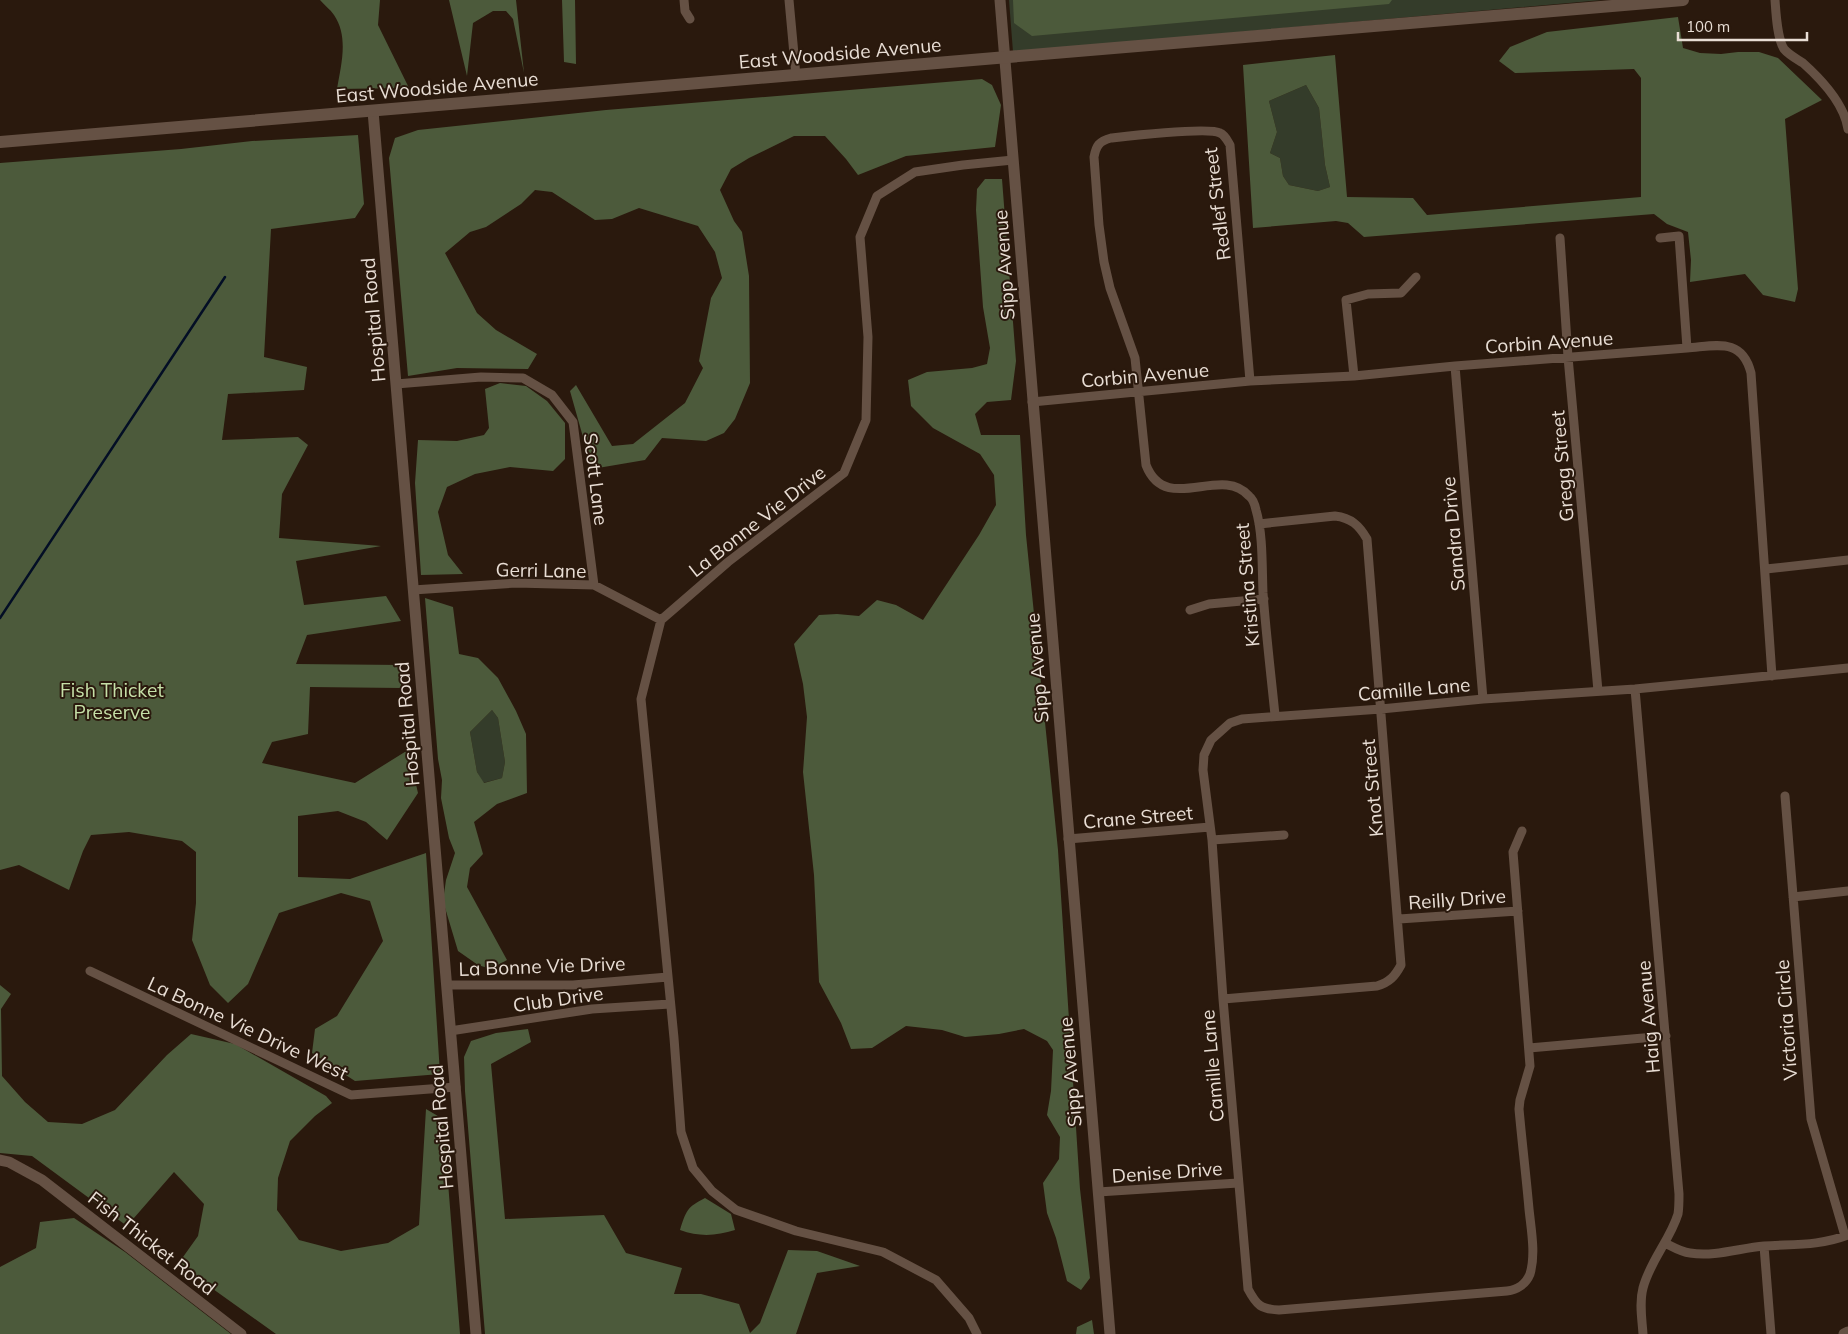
<svg xmlns="http://www.w3.org/2000/svg" width="1848" height="1334" viewBox="0 0 1848 1334" font-family="Mulish,sans-serif">
  <style>
    .green { fill: #343c2a }
    .forest { fill: #4c5a3b; fill-rule: evenodd }
    .lines { fill: none; stroke-linecap: round; stroke-linejoin: round }
    .stream { stroke: #030e25; stroke-width: 2.5 }
    .minor { stroke: #655144; stroke-width: 9 }
    .tertiary { stroke: #655144; stroke-width: 11 }
    .secondary { stroke: #655144; stroke-width: 12 }
    .labels { text-anchor: middle; dominant-baseline: central; stroke-width: 4; stroke-linejoin: round; paint-order: stroke }
    .street-label { font-size: 19px; fill: #e9ded5; stroke: #2a190d }
    .park-label { font-size: 19px; fill: #c6e0a8; stroke: #2a190d }
  </style>
  <rect width="100%" height="100%" fill="#2a190d"/>
  <path class="green" d="M1009,0H1602L1013,52Z
    M1306,85L1319,108L1325,165L1330,187L1318,191L1289,185L1283,176L1280,158L1270,153L1277,132L1269,101Z
    M492,710L498,718L505,762L502,778L483,783L477,772L470,732Z"/>
  <path class="forest" d="M320,0H380L378,25L409,88L337,89C341,65 349,37 334,15C330,9 324,5 320,0Z
    M449,0H516L524,73L513,19L506,11H493L473,23L467,76Z
    M562,0H575L576,64L564,62Z
    M1013,0H1392L1389,4L1032,36L1014,23Z
    M1678,17L1683,48L1700,53L1721,54L1738,52H1759L1778,58L1822,100L1785,119L1798,289L1795,302L1763,295L1745,274L1690,282L1691,260L1688,232L1667,224L1654,214L1364,237L1348,223L1336,221L1253,228L1243,65L1335,55L1347,197L1413,198L1427,215L1641,197V78L1634,69L1515,73L1499,61L1510,47L1547,32ZM1306,85L1319,108L1325,165L1330,187L1318,191L1289,185L1283,176L1280,158L1270,153L1277,132L1269,101Z
    M982,79L992,85L1001,105L995,147L906,156L858,175L846,159L825,136H794L749,158L731,169L720,190L734,221L742,232L749,276L750,383L735,419L724,433L706,441L662,438L645,460L592,469L570,391L576,385L612,446L633,444L685,403L703,368L699,361L711,298L722,278L715,252L698,226L639,208L612,219L595,220L552,192L535,190L521,204L486,227L470,232L445,253L477,313L496,330L537,354L528,369L457,368L408,376L389,158L395,138L418,130L606,110Z
    M358,135L364,204L355,218L271,229L264,357L307,367L304,390L228,394L222,440L298,437L308,445L282,494L279,538L381,546L296,561L304,605L386,596L401,621L307,635L296,664L402,665L401,688L310,687L308,734L272,742L262,763L355,783L408,750L418,793L387,840L366,822L338,811L298,816V877L350,879L426,853L440,1074L355,1081L312,1053L315,1029L337,1016L383,941L370,901L341,893L279,913L248,984L228,1003L210,985L192,940L196,903V852L182,841L129,832L91,835L83,851L69,890L19,865L0,870V163L181,149L252,141Z
    M985,179H1002L1016,361L1011,400L987,402L975,414L981,435H1020L1026,535L1058,850L1080,1189L1090,1278L1081,1290L1067,1281L1056,1238L1047,1213L1043,1183L1059,1159L1060,1137L1047,1115L1051,1091L1053,1050L1047,1041L1024,1029L999,1034L965,1037L942,1030L906,1026L872,1048L851,1049L841,1023L819,982L814,875L803,772L807,717L803,684L794,644L819,615L837,614L859,616L877,600L896,605L923,620L979,535L996,505L994,475L980,454L933,428L911,406L908,380L927,372L972,368L987,364L990,348L983,307L976,210L977,189Z
    M500,383L526,386L547,401L565,423V459L553,471L510,467L475,474L447,487L438,512L448,555L463,574L421,575L415,483L418,440L457,441L484,435L489,428L485,389Z
    M425,598L453,607L459,654L478,658L498,678L516,711L526,734L527,793L497,804L474,822L483,854L470,868L467,887L507,960L491,969L478,965L458,951L443,901L446,880L455,853L449,838L441,798L442,780L438,759ZM492,710L498,718L505,762L502,778L484,783L477,772L470,732Z
    M0,985L11,994L1,1009L2,1076L25,1102L48,1122L82,1124L115,1110L167,1055L191,1034L235,1044L326,1096L332,1103L315,1116L290,1141L278,1178L277,1210L299,1240L341,1251L388,1243L419,1225L426,1109L443,1119L460,1334H276L178,1264L198,1236L204,1204L174,1172L127,1226L32,1156L0,1153Z
    M528,1029L531,1042L491,1064L505,1219L604,1215L626,1253L682,1268L674,1294H701L739,1304L750,1333L760,1323L788,1250L817,1251L860,1266L817,1273L796,1334H485L465,1091L464,1057L471,1041L496,1033Z
    M705,1198L731,1214L735,1230C716,1236 699,1237 680,1230C686,1211 687,1207 705,1198Z
    M74,1218L125,1252L231,1334H0V1267L36,1248L40,1222Z
    M1092,1320L1094,1334H1076L1077,1327Z"/>
  <g class="lines">
    <path class="stream" d="M0,618L225,277"/>
    <path class="minor" d="M684,0L685,11L690,19
      M789,0L796,76
      M1775,0C1776,13 1777,38 1784,49C1789,55 1797,59 1803,63C1822,80 1844,103 1848,129
      M1560,238L1568,357L1598,691
      M1660,238L1679,236L1687,348
      M1455,366L1483,699
      M1354,376L1346,300L1368,294L1401,293L1416,277
      M1250,381L1230,145C1227,140 1225,135 1220,133C1209,127 1129,136 1111,138C1099,141 1096,146 1094,157L1099,225L1104,262L1110,288L1135,358L1146,465C1166,516 1221,464 1249,496C1253,499 1255,505 1256,510C1263,533 1262,568 1263,593C1266,634 1271,675 1275,715
      M396,384L481,377L523,378L552,395L573,422L594,585
      M1032,402L1250,381L1354,376L1455,366L1687,348C1716,346 1742,337 1751,373L1772,676
      M1766,569L1848,560
      M413,590L516,583L594,585L661,620
      M1190,610L1209,604L1264,599
      M1635,689L1679,1194C1679,1200 1679,1208 1678,1214C1670,1240 1650,1261 1643,1288C1639,1303 1642,1319 1643,1334
      M1785,796L1811,1119L1845,1236
      M1522,831L1513,852L1530,1066L1520,1100L1519,1109C1522,1142 1526,1175 1529,1209C1531,1229 1536,1254 1530,1274C1526,1284 1517,1290 1507,1291L1279,1310C1261,1309 1257,1306 1248,1289L1223,999L1212,840L1203,770L1204,755L1211,740L1230,723L1242,719L1381,709L1483,699L1635,689L1848,668
      M1068,839L1210,827
      M1212,840L1284,835
      M1793,897L1848,891
      M1399,919L1518,911
      M90,971L351,1095L456,1087
      M447,985H573L668,977
      M1223,999L1377,986C1390,982 1395,976 1401,965L1367,539C1359,525 1351,518 1335,516L1259,524
      M450,1031L592,1009L670,1004
      M1529,1048L1666,1036
      M1098,1192L1238,1183
      M1665,1243C1673,1247 1681,1252 1690,1253C1715,1257 1740,1248 1764,1246C1793,1244 1820,1246 1848,1235
      M1764,1246L1771,1334
      M977,1334L969,1318L936,1280L883,1252L796,1231L736,1210L712,1191L693,1168L681,1132L674,1038L641,699L661,620L728,562L844,473L866,420L868,337L860,237L877,196L915,172L963,165L1013,160"/>
    <path class="tertiary" d="M1000,0L1110,1334
      M373,111L476,1334
      M0,1160L9,1162L42,1180L241,1334
      M1844,1334L1848,1332"/>
    <path class="secondary" d="M0,142L1683,0"/>
  </g>
  <g class="labels">
    <g class="street-label">
      <text transform="translate(840 53) rotate(-5)">East Woodside Avenue</text>
      <text transform="translate(437 87) rotate(-5)">East Woodside Avenue</text>
      <text transform="translate(1217 204) rotate(-97)">Redlef Street</text>
      <text transform="translate(1004 265) rotate(-94)">Sipp Avenue</text>
      <text transform="translate(373 320) rotate(-95)">Hospital Road</text>
      <text transform="translate(1549 342) rotate(-4)">Corbin Avenue</text>
      <text transform="translate(1145 375) rotate(-5)">Corbin Avenue</text>
      <text transform="translate(1562 466) rotate(-95)">Gregg Street</text>
      <text transform="translate(596 479) rotate(83)">Scott Lane</text>
      <text transform="translate(757 521) rotate(-38)">La Bonne Vie Drive</text>
      <text transform="translate(1453 534) rotate(-95)">Sandra Drive</text>
      <text transform="translate(541 570) rotate(1)">Gerri Lane</text>
      <text transform="translate(1247 585) rotate(-95)">Kristina Street</text>
      <text transform="translate(1037 668) rotate(-95)">Sipp Avenue</text>
      <text transform="translate(1414 689) rotate(-5)">Camille Lane</text>
      <text transform="translate(407 724) rotate(-95)">Hospital Road</text>
      <text transform="translate(1372 788) rotate(-95)">Knot Street</text>
      <text transform="translate(1138 817) rotate(-5)">Crane Street</text>
      <text transform="translate(1457 899) rotate(-4)">Reilly Drive</text>
      <text transform="translate(542 966) rotate(-2)">La Bonne Vie Drive</text>
      <text transform="translate(558 999) rotate(-8)">Club Drive</text>
      <text transform="translate(1648 1017) rotate(-95)">Haig Avenue</text>
      <text transform="translate(1786 1020) rotate(-94)">Victoria Circle</text>
      <text transform="translate(248 1028) rotate(25)">La Bonne Vie Drive West</text>
      <text transform="translate(1212 1066) rotate(-95)">Camille Lane</text>
      <text transform="translate(1070 1072) rotate(-95)">Sipp Avenue</text>
      <text transform="translate(441 1127) rotate(-95)">Hospital Road</text>
      <text transform="translate(1167 1172) rotate(-4)">Denise Drive</text>
      <text transform="translate(152 1243) rotate(38)">Fish Thicket Road</text>
    </g>
    <g class="park-label">
      <text x="112" y="690">Fish Thicket<tspan x="112" dy="22">Preserve</tspan></text>
    </g>
  </g>
  <path d="M1678 32v8h129v-8" fill="none" stroke="#e9ded5" stroke-width="2.5"/>
  <text x="1686" y="32" font-size="15" fill="#e9ded5" stroke="#2a190d" stroke-width="4" paint-order="stroke">100 m</text>
</svg>
